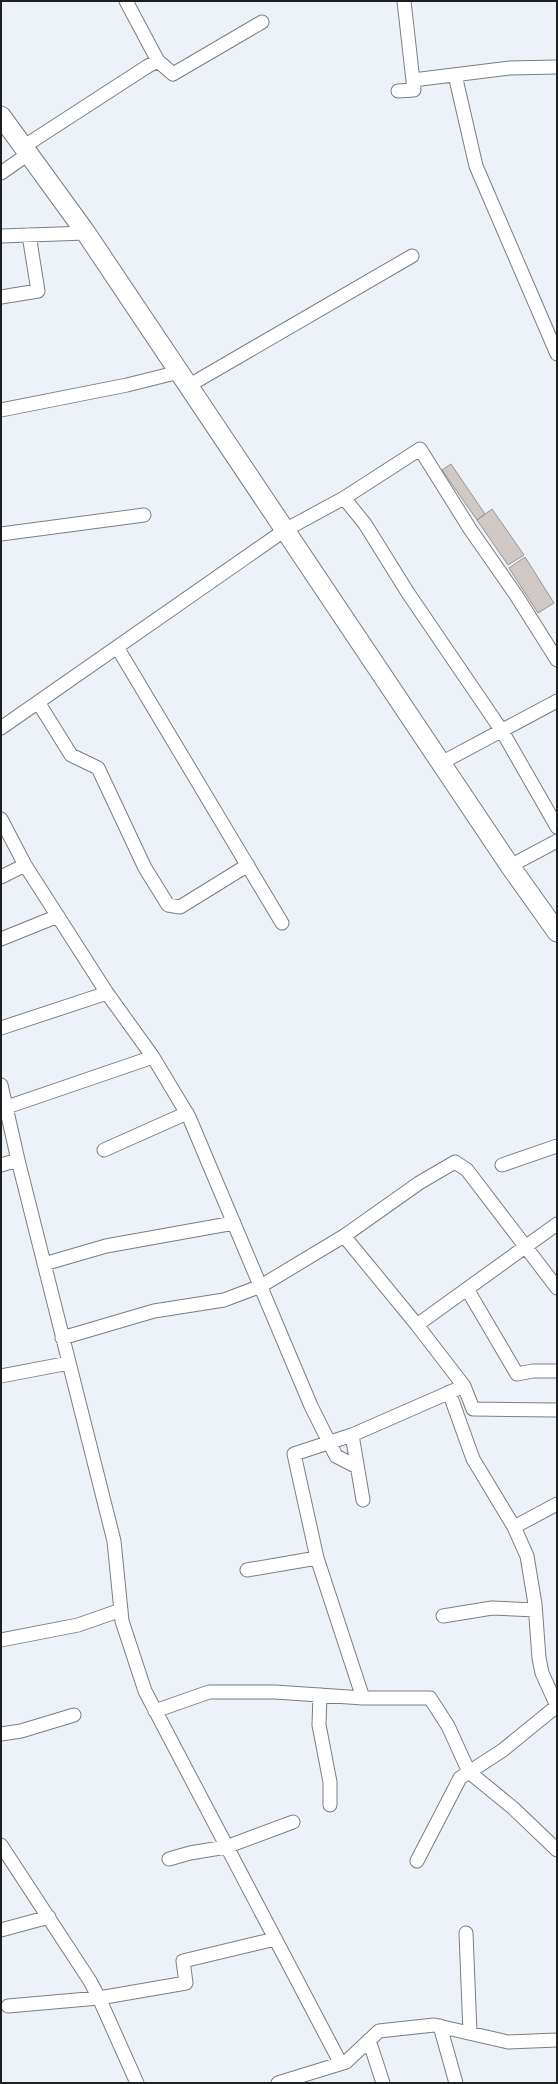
<svg xmlns="http://www.w3.org/2000/svg" width="558" height="2084" viewBox="0 0 558 2084" font-family="'Noto Serif',serif">
  <style>
    .building { fill: #d0c8c5; stroke: #9b9391 }
    .lines { fill: none; stroke-linecap: round; stroke-linejoin: round }
    .street-casing { stroke: #7a7e83; stroke-width: 15 }
    .secondary-casing { stroke: #7a7e83; stroke-width: 21 }
    .street { stroke: #fff; stroke-width: 13 }
    .secondary { stroke: #fff; stroke-width: 19 }
  </style>
  <rect width="100%" height="100%" fill="#edf2f8"/>
  <path class="building" d="M451,464L485,514L477,520L442,470Z
    M492,509L524,555L508,565L477,520Z
    M525,557L554,603L538,613L509,568Z"/>
  <g class="lines">
    <defs>
      <path id="street" d="M126,1L158,61L173,74L262,22
        M455,75L476,166L557,354
        M413,80L510,68L557,67
        M398,91L414,90L404,1
        M23,147L148,66L158,61
        M1,173L28,154
        M1,236L86,233
        M1,297L38,291L29,235
        M188,386L412,256
        M1,410L127,385L179,372
        M344,498L365,524L408,593L502,731L557,827
        M1,534L144,515
        M117,647L282,923
        M38,702L71,755L98,768L145,868L168,905L180,907L248,865
        M1,728L285,530L344,498L420,449L470,529L516,595L557,660
        M441,763L557,701
        M1,819L25,865L107,993L153,1057L189,1117L311,1406L336,1456L357,1467
        M510,866L557,841
        M1,877L25,865
        M1,939L58,916
        M1,1028L107,993
        M1,1085L18,1160L114,1541L122,1621L145,1691L340,2062
        M1,1109L153,1057
        M104,1150L187,1113
        M1,1165L18,1160
        M502,1165L557,1146
        M344,1236L417,1325
        M44,1264L106,1246L234,1223
        M467,1289L517,1374L533,1371H557
        M62,1338L154,1311L224,1300L261,1286L344,1236L419,1183L455,1162L467,1170L557,1288
        M1,1376L69,1363
        M464,1386L473,1409L557,1410
        M449,1392L473,1459L514,1527L527,1556L535,1604L539,1658L542,1673L557,1706
        M363,1500L352,1435L464,1386L417,1325L557,1224
        M514,1527L557,1504
        M317,1558L363,1698
        M247,1570L317,1558L294,1454L352,1435
        M443,1616L492,1608L535,1610
        M1,1640L78,1625L121,1610
        M320,1695L319,1725L330,1782V1805
        M155,1711L209,1692H275L363,1698H430L448,1726L469,1772L513,1808L557,1850
        M1,1734L21,1731L74,1715
        M1,1845L90,1981L99,1998L137,2083
        M169,1859L190,1853L226,1847L293,1822
        M417,1861L460,1778L503,1750L557,1706
        M1,1930L49,1917
        M466,1933L470,2033
        M8,2006L99,1998L186,1983L183,1961L275,1939
        M440,2026L456,2083
        M369,2040L383,2083
        M278,2083L346,2062L379,2031L434,2025L508,2042L557,2040"/>
      <path id="secondary" d="M1,116L86,233L510,866L557,932"/>
    </defs>
    <use href="#street" class="street-casing"/>
    <use href="#secondary" class="secondary-casing"/>
    <use href="#street" class="street"/>
    <use href="#secondary" class="secondary"/>
  </g>
  <rect width="558" height="2084" fill="none" stroke="#1d1f21" stroke-width="4"/>
</svg>
